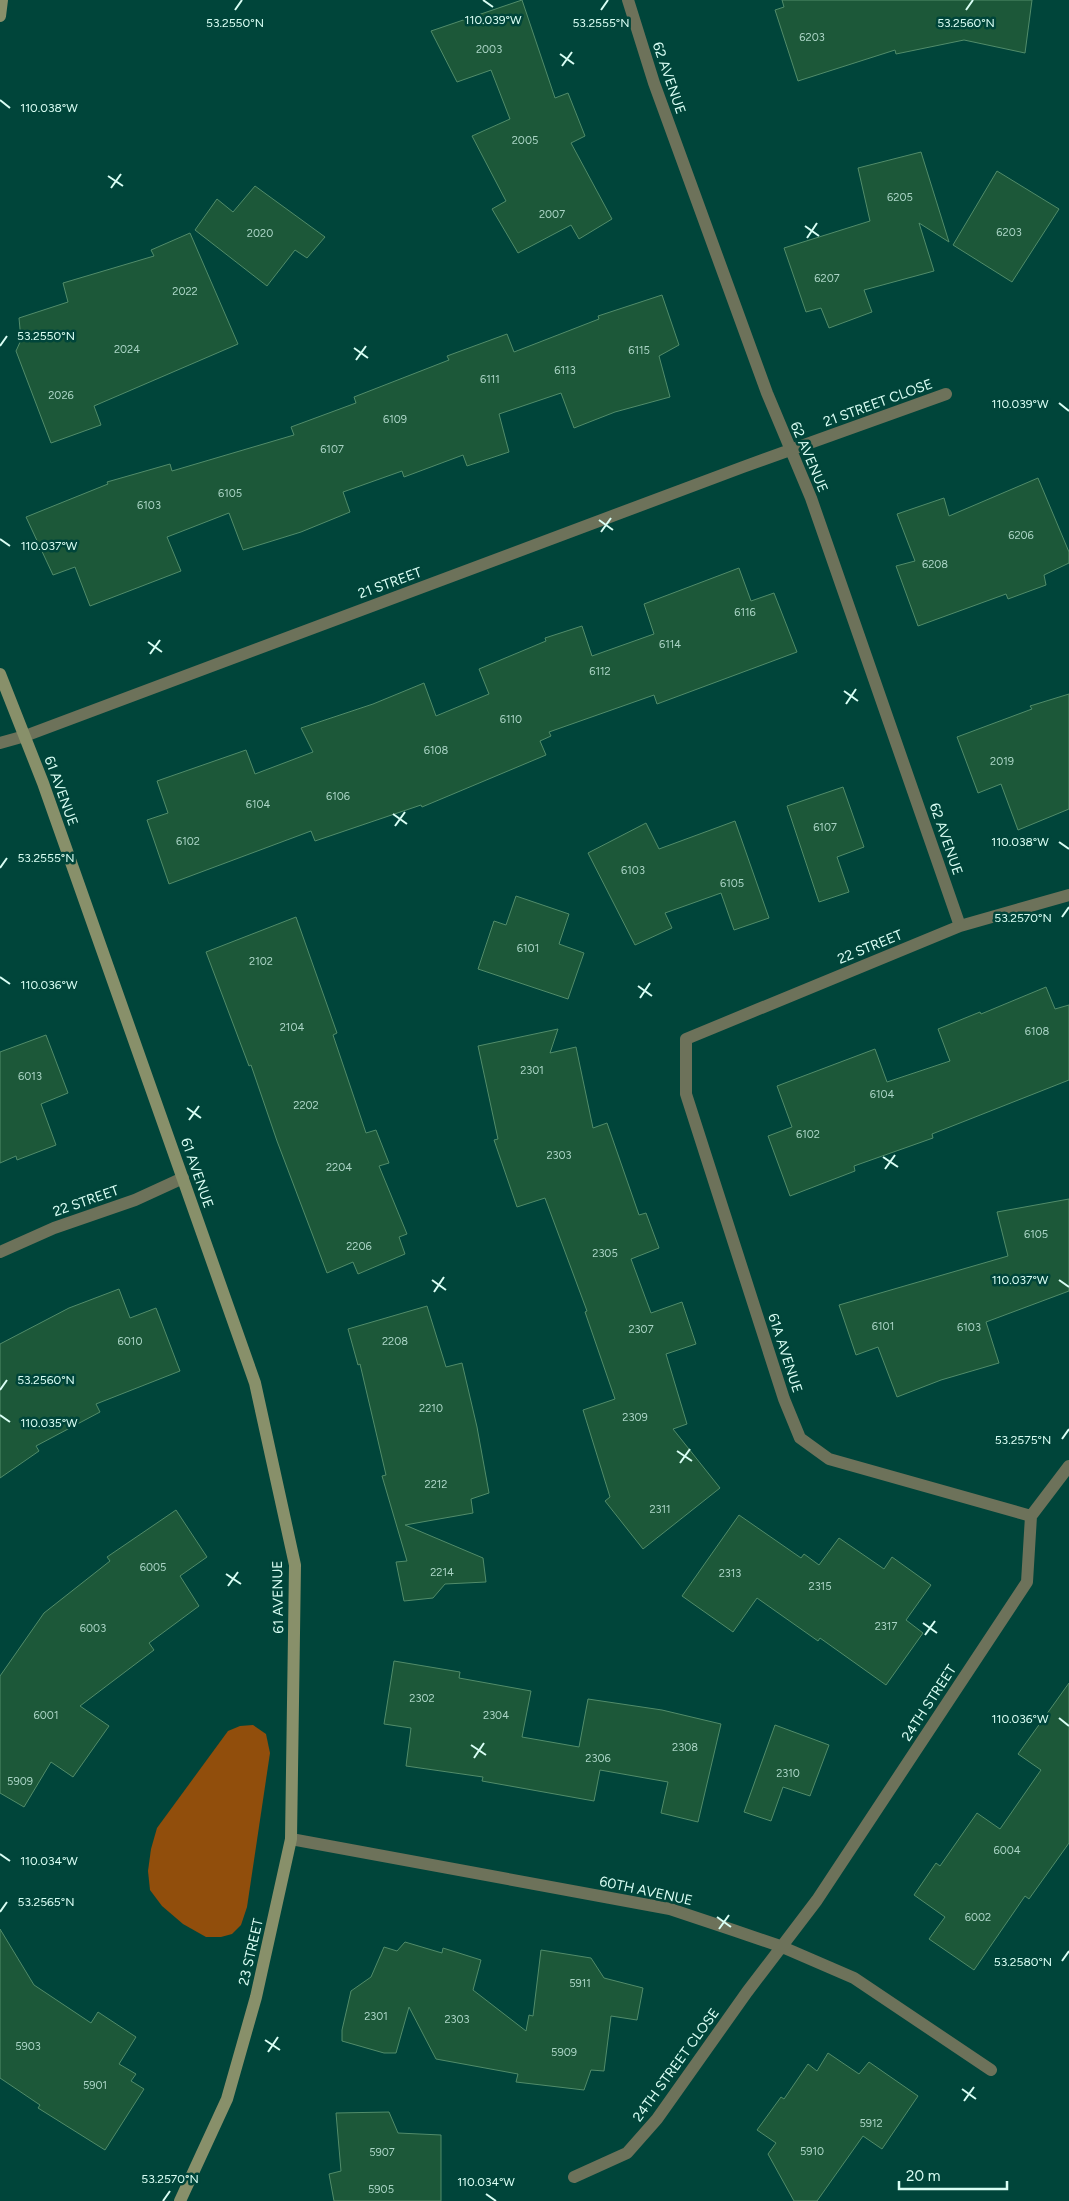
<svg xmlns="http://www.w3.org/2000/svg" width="1069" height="2201" viewBox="0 0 1069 2201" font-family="Figtree,sans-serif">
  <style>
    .green { fill: #914e0c }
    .building { fill: #1c5839; stroke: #518c6a }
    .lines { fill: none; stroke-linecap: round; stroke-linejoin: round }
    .street { stroke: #6d725a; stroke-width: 12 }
    .secondary { stroke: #88906a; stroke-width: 12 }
    .ticks { fill: none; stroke: #d9fef4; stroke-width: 2 }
    .labels { text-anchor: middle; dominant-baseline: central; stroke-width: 5; stroke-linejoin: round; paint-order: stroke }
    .number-label { font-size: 11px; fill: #aad4c5 }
    .street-label { font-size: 14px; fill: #d9fef4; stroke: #00453a }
    .ticks-label { font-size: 12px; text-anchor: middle; fill: #d9fef4; stroke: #00453a; stroke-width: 5; stroke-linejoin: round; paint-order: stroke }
  </style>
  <rect width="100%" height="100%" fill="#00453a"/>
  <path class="green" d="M253,1725L266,1734L270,1753L247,1907L241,1925L232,1934L221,1937H206L183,1924L162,1906L150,1890L148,1871L151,1849L157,1828L228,1731L240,1726Z"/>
  <path class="building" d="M522,0L555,98L568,93L585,136L571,143L612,219L579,239L571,225L518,253L492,209L506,201L472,136L510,119L491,70L457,82L431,31Z
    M782,0H1032L1025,53L964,40L896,54L895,50L798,81L775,10L784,7Z
    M921,152L949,242L919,223L934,271L864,290L872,312L829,328L821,308L806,312L784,248L870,221L858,168Z
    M997,171L1059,209L1012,282L953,245Z
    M255,186L325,237L307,258L295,250L267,286L195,230L217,199L233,212Z
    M190,233L238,344L94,406L101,425L51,443L16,351L21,340L19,318L68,302L63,283L154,256L151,250Z
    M662,295L679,345L659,356L670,397L615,412L574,428L561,393L499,414L509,452L467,466L463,455L404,477L402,471L343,492L350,512L301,532L243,550L229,513L167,537L181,571L90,606L75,567L53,575L26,517L108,484L107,482L170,464L172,471L294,435L291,427L356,403L354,397L449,360L447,356L507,334L514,352L599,319L598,316Z
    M1038,478L1069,552V563L1044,575L1046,585L1008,599L1006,594L918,626L896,566L915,561L897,514L944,498L949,516Z
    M739,568L751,601L774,593L797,652L657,704L654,695L549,732L551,736L540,741L546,755L422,807L421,805L315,841L311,831L169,884L147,820L168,813L157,781L246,750L255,774L313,752L301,728L373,704L424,683L436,716L489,694L479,669L546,641L545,638L582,626L592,656L654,634L644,604Z
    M1069,694V809L1018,830L1001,784L978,793L957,737L1032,709L1030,706Z
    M843,787L864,847L837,857L849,892L819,902L787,806Z
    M735,821L769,918L734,930L721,893L665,913L672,928L635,945L588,853L646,823L659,849Z
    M516,896L569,914L559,944L584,953L568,999L478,969L494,921L506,925Z
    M296,917L337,1033L333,1035L366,1133L376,1130L389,1163L379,1166L407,1234L399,1237L405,1254L358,1274L353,1262L327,1273L277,1141L251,1065L249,1066L206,952Z
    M1046,987L1055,1009L1069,1005V1080L932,1134L933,1138L854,1166L855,1171L790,1196L768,1136L792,1127L777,1086L875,1049L887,1082L950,1061L938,1029L980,1012L981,1014Z
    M558,1029L550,1053L576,1047L593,1128L607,1123L639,1215L646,1213L659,1248L631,1259L651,1313L682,1302L696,1344L666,1354L687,1424L673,1429L720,1488L643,1549L605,1501L610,1497L583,1410L615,1399L585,1312L587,1311L545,1198L517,1207L494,1140L498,1139L478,1046Z
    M46,1035L68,1093L41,1104L56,1145L17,1160L16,1156L0,1163V1052Z
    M1069,1199V1291L986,1322L999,1363L941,1380L897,1397L878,1347L856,1355L839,1305L1008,1256L997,1212Z
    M119,1289L130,1318L156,1308L180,1371L96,1404L100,1412L36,1446L39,1451L0,1478V1344L69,1308Z
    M427,1306L446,1367L462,1363L477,1427L489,1493L471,1499L473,1513L405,1525L483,1558L486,1582L445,1584L433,1598L404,1601L396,1562L407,1561L382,1476L386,1475L360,1364L358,1365L348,1329Z
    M176,1510L207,1557L180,1576L199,1606L149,1643L154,1650L80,1706L109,1726L73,1777L51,1762L24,1807L0,1793V1676L44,1613L110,1561L107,1557Z
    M739,1515L801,1558L804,1554L819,1565L839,1538L884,1569L892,1557L931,1585L906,1620L923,1633L886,1685L820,1638L818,1641L757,1598L733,1632L682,1596Z
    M394,1661L460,1672L459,1678L531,1691L522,1737L579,1747L588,1699L662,1710L721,1724L698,1822L661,1813L668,1782L600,1770L594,1801L482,1781L483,1777L406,1766L411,1728L384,1724Z
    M1069,1683V1843L1029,1899L1025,1896L974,1970L929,1939L945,1917L914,1895L936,1863L940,1866L977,1813L1000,1829L1041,1770L1018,1754Z
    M775,1725L829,1745L810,1796L783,1787L771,1821L744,1812Z
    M0,1929L34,1985L91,2023L98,2012L136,2037L119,2064L136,2074L131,2081L144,2089L105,2150L38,2108L40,2105L0,2078Z
    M405,1942L442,1953L443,1948L481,1960L473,1990L526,2031L529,2015L533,2016L541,1950L591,1958L604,1978L643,1988L637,2020L611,2016L604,2071L591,2070L584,2090L516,2082L518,2074L436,2059L409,2007L396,2053H384L342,2041V2030L351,1991L371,1977L384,1947L397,1951Z
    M828,2053L859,2074L869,2062L918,2096L882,2149L863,2136L817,2201H794L768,2154L776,2143L757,2130L781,2097L784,2099L808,2064L817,2071Z
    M389,2112L398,2133L441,2135V2201H334L329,2174L341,2171L336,2113Z"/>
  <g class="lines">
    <path class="street" d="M628,0L654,83L767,393L811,498L960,926
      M0,743L25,736L743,467L946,394
      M0,1252L54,1228L135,1200L183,1178
      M1031,1516L829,1459L800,1438L784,1399L686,1094V1039L960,926L1069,895
      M291,1839L670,1909L733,1930L780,1946L854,1978L991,2070
      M574,2177L627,2153L657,2119L747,1992L817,1900L1027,1582L1031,1516L1069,1466"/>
    <path class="secondary" d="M0,16L2,0
      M0,674L43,783L255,1383L295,1565L291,1839L256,1997L227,2099L180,2201"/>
  </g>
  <path class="ticks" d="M483,0L493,7M235,10L242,0M601,10L608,0M966,10L973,0M560,54L574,64M562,66L572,52M0,100L10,108M108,176L123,186M111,188L121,174M805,226L819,236M807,238L817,223M0,346L7,336M354,348L368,358M356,360L366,346M1059,403L1069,411M599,520L613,530M601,532L611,518M0,539L10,546M148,642L162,652M150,654L160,640M844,691L858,701M846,704L856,689M393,814L407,824M395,826L405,812M1059,842L1069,849M0,868L7,858M1062,917L1069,907M0,977L10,984M638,986L652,996M640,998L650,983M187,1108L201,1118M189,1120L199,1106M883,1157L898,1167M885,1169L895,1155M432,1280L446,1290M1059,1280L1069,1287M434,1292L444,1277M0,1390L7,1380M0,1415L10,1422M1062,1439L1069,1429M677,1451L692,1461M680,1463L690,1449M226,1574L241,1584M228,1586L238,1572M923,1623L937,1633M925,1635L935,1621M1059,1718L1069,1726M471,1745L486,1755M474,1758L484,1743M0,1854L10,1861M0,1912L7,1902M717,1917L731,1927M719,1929L729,1915M1062,1961L1069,1951M265,2040L280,2050M268,2052L278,2037M962,2089L976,2099M964,2101L974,2087M486,2194L496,2201M163,2201L170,2191"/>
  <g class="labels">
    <g class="number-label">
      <text x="812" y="37">6203</text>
      <text x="489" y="49">2003</text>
      <text x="525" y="140">2005</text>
      <text x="900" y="197">6205</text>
      <text x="552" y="214">2007</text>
      <text x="1009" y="232">6203</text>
      <text x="260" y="233">2020</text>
      <text x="827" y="278">6207</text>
      <text x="185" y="291">2022</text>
      <text x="127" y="349">2024</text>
      <text x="639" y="350">6115</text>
      <text x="565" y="370">6113</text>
      <text x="490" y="379">6111</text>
      <text x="61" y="395">2026</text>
      <text x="395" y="419">6109</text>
      <text x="332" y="449">6107</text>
      <text x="230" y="493">6105</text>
      <text x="149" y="505">6103</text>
      <text x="1021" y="535">6206</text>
      <text x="935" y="564">6208</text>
      <text x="745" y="612">6116</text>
      <text x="670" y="644">6114</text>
      <text x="600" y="671">6112</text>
      <text x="511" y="719">6110</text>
      <text x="436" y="750">6108</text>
      <text x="1002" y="761">2019</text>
      <text x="338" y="796">6106</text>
      <text x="258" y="804">6104</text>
      <text x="825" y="827">6107</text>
      <text x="188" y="841">6102</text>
      <text x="633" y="870">6103</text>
      <text x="732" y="883">6105</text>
      <text x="528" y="948">6101</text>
      <text x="261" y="961">2102</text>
      <text x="292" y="1027">2104</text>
      <text x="1037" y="1031">6108</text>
      <text x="532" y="1070">2301</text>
      <text x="30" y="1076">6013</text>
      <text x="882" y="1094">6104</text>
      <text x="306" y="1105">2202</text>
      <text x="808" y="1134">6102</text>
      <text x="559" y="1155">2303</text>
      <text x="339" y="1167">2204</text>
      <text x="1036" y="1234">6105</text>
      <text x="359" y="1246">2206</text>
      <text x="605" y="1253">2305</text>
      <text x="883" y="1326">6101</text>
      <text x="969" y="1327">6103</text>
      <text x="641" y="1329">2307</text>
      <text x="130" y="1341">6010</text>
      <text x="395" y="1341">2208</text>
      <text x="431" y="1408">2210</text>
      <text x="635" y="1417">2309</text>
      <text x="436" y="1484">2212</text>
      <text x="660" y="1509">2311</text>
      <text x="153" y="1567">6005</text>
      <text x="442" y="1572">2214</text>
      <text x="730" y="1573">2313</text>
      <text x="820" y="1586">2315</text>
      <text x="886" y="1626">2317</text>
      <text x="93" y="1628">6003</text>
      <text x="422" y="1698">2302</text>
      <text x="46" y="1715">6001</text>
      <text x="496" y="1715">2304</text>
      <text x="685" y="1747">2308</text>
      <text x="598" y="1758">2306</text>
      <text x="788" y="1773">2310</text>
      <text x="20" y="1781">5909</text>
      <text x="1007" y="1850">6004</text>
      <text x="978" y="1917">6002</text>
      <text x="580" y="1983">5911</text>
      <text x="376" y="2016">2301</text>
      <text x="457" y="2019">2303</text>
      <text x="28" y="2046">5903</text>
      <text x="564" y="2052">5909</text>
      <text x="95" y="2085">5901</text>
      <text x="871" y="2123">5912</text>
      <text x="812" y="2151">5910</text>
      <text x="382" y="2152">5907</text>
      <text x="381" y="2189">5905</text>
    </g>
    <g class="street-label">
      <text transform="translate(669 78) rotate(71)">62 AVENUE</text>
      <text transform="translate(878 403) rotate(-20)">21 STREET CLOSE</text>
      <text transform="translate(809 457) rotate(67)">62 AVENUE</text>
      <text transform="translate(390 583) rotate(-20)">21 STREET</text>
      <text transform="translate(61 791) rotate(70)">61 AVENUE</text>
      <text transform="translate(946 839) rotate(71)">62 AVENUE</text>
      <text transform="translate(870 947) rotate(-22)">22 STREET</text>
      <text transform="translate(197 1173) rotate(71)">61 AVENUE</text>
      <text transform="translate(86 1201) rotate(-19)">22 STREET</text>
      <text transform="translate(785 1353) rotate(72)">61A AVENUE</text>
      <text transform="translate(278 1597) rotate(-91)">61 AVENUE</text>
      <text transform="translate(929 1703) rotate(-57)">24TH STREET</text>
      <text transform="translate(646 1891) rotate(12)">60TH AVENUE</text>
      <text transform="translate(251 1952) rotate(-77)">23 STREET</text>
      <text transform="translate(676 2065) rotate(-54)">24TH STREET CLOSE</text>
    </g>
  </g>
  <g class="ticks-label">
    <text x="493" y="24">110.039°W</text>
    <text x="235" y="27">53.2550°N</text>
    <text x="601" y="27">53.2555°N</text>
    <text x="966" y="27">53.2560°N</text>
    <text x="49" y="112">110.038°W</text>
    <text x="46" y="340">53.2550°N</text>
    <text x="1020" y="408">110.039°W</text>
    <text x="49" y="550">110.037°W</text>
    <text x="1020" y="846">110.038°W</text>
    <text x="46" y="862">53.2555°N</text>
    <text x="1023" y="922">53.2570°N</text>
    <text x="49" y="989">110.036°W</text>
    <text x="1020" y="1284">110.037°W</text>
    <text x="46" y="1384">53.2560°N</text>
    <text x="49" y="1427">110.035°W</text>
    <text x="1023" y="1444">53.2575°N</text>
    <text x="1020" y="1723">110.036°W</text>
    <text x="49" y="1865">110.034°W</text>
    <text x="46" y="1906">53.2565°N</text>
    <text x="1023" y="1966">53.2580°N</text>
    <text x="170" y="2183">53.2570°N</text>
    <text x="486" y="2186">110.034°W</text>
  </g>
  <path d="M899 2181v8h108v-8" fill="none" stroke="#d9fef4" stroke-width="2.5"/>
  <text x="906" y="2181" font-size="15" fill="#d9fef4" stroke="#00453a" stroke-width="4" paint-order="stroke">20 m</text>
</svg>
